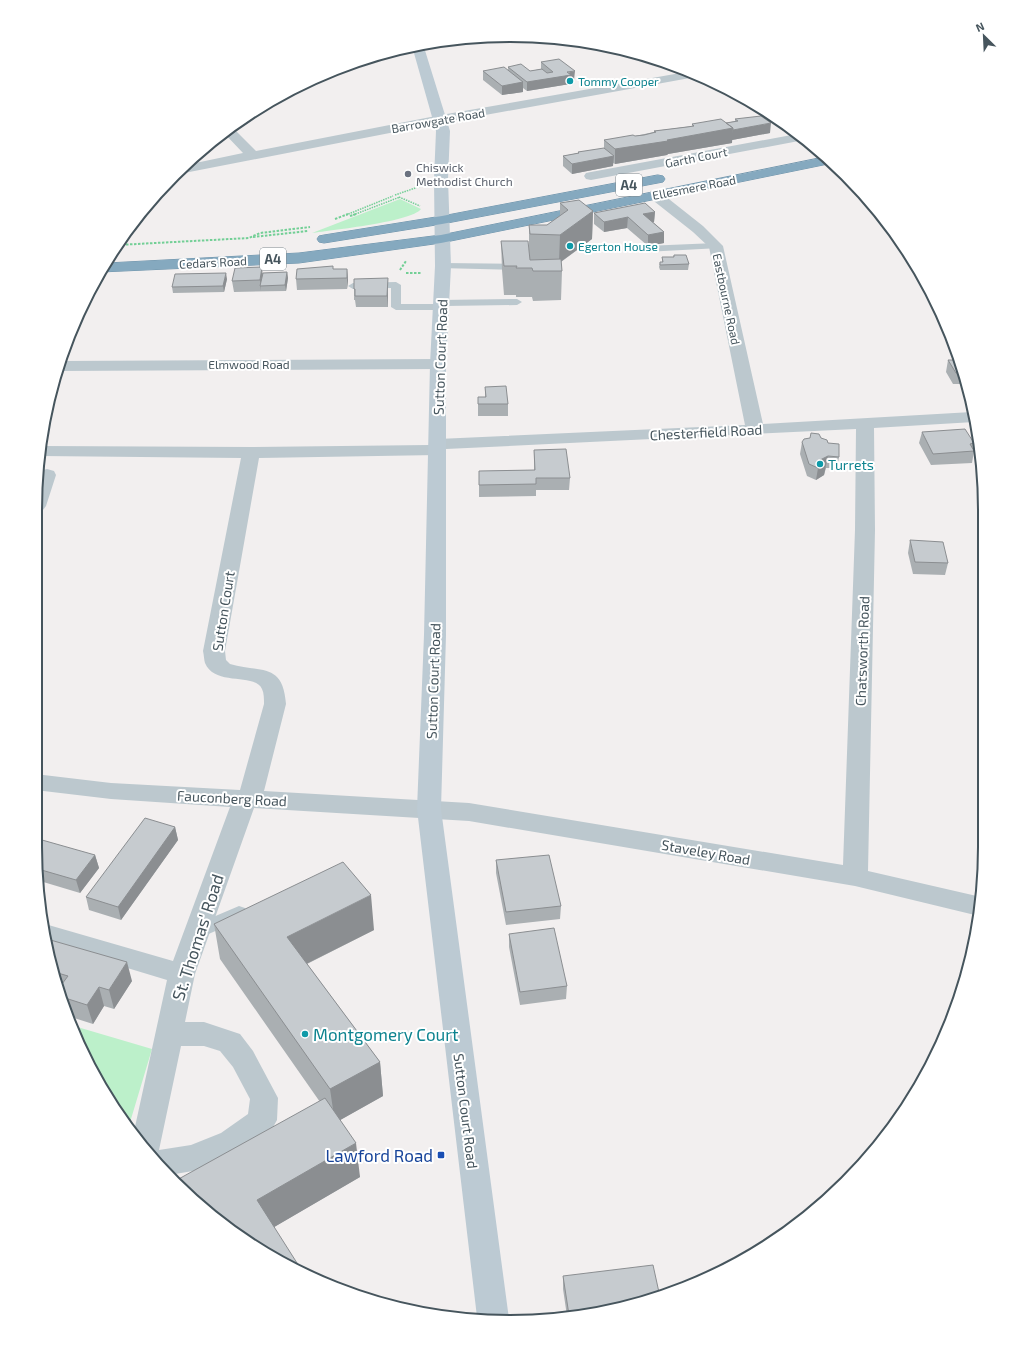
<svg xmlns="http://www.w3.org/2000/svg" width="1020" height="1357" viewBox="0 0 1020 1357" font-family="'Exo 2',sans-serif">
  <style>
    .green { fill: #bcf0ca }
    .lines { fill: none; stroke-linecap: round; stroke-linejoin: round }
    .highway-casing { stroke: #7094ab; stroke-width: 1 }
    .path-far1 { stroke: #73cf96; stroke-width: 1.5; stroke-dasharray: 1.5 1; stroke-linecap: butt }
    .path { stroke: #73cf96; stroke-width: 2; stroke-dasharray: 2.5 1.5; stroke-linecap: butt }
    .lane { fill: #bcc8ce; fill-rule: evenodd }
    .street { fill: #bcc8ce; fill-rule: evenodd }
    .secondary { fill: #bccad3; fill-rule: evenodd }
    .highway { fill: #85a9bf; fill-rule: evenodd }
    .wall { fill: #aaafb2 }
    .shaded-wall { fill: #8b8e91 }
    .building { fill: #c6cbcf; stroke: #8b8e91 }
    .culture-dot { fill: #0f9aa8; stroke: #fff; stroke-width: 1.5 }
    .worship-dot { fill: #6b7280; stroke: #fff; stroke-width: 1.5 }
    .transit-dot { fill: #1a4fb4; stroke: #fff; stroke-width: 1.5 }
    .labels { text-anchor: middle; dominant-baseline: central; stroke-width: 4; stroke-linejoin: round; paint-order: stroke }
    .far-culture-label { font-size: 12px; fill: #0d838f; stroke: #fff; text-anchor: start }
    .far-street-label { font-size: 12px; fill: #46555d; stroke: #fff }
    .far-worship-label { font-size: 12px; fill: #5b616d; stroke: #fff; text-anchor: start }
    .shield { fill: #fff; stroke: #7e888e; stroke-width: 1 }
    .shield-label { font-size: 13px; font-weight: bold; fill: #46555d }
    .street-label { font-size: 14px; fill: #46555d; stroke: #fff }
    .culture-label { font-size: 14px; fill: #0d838f; stroke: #fff; text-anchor: start }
    .near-street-label { font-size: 17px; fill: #46555d; stroke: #fff }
    .near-culture-label { font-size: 17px; fill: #0d838f; stroke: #fff; text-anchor: start }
    .near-transit-label { font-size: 17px; fill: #164399; stroke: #fff; text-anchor: end }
    .rim { fill: none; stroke: #46555d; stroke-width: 2 }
  </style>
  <rect width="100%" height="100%" fill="#f2efef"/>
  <path class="green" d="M400,199L421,209C411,222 332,230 312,233Z
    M74,1026L152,1049L128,1129L99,1085Z"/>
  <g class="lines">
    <defs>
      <path id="highway" d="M825,157L833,163L441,243L299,263L101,272L107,263L299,253L441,235Z
        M658,175L663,176L665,179L663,182L442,224L324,243L319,242L317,239L319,236L324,235L442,216Z"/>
    </defs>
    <use href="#highway" class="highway-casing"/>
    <path class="path-far1" d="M395,195L421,186
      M399,197L420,206
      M346,215L393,196
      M353,215L400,197"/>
    <path class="path" d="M350,216L356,214
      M335,219L348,214
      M253,237L308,231
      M118,245L249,238L260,233L310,227
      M400,270L406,261
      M406,273H421"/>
    <path class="lane" d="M716,243L721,246L720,248L645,252L640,249L645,246Z
      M443,263L522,264L527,267L522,270L439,268L438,266Z
      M396,282L401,285V304H436L437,301L441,300L517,299L522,302L517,305L446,306L445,309L441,310H396L391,307V288L353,289L348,286L353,283Z
      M239,906L245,908L248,913L245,918L204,936L198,938L192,936L189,931L192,926Z"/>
    <path class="street" d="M416,45L423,46L425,48L423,50C415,52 403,54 395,51Z
      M692,71L701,76L441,123L179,174L175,173L186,165L243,153L224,133L232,127L256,151L441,115Z
      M797,134L804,140L591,180L586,179L584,176L586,173L591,172Z
      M655,191L660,192L703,226L723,246L763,424L972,412L974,422L874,428L875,530L868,871L981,897L979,916L855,886L469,821L254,808L195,974L185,1022H204L240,1034L253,1051L278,1098L277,1120L272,1129L241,1151L193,1171L169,1175L133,1136L167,980L48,944L45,924L173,961L230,807L111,799L35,790V774L111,783L240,790L264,704C264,699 264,693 262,689C254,672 215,687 205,663C204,660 204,655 203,651L241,458L41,456H40L42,446L251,447L429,445L432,440L438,439L745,425L709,247L693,232L650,198L648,195L650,192ZM856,429L855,530L843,865L469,803L264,791L286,704C283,661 259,673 230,664L226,660L225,651L259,458L437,455L443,454L446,449ZM181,1046H204L220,1051L233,1067L250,1099L248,1114L221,1133L191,1145L159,1150Z
      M438,359L444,360L446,364L444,368L438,369L57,371L61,361Z
      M47,469L54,471L56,475L46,506L43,510L36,512V480L40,471Z"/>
    <path class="secondary" d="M417,44H423L450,131L448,179L451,266L446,364V635L441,809L509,1319L477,1317L417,809L424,635L430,364L435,266L434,179L436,131L412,46Z"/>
    <use href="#highway" class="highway"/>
  </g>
  <path class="wall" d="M541,62L574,80L570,81V84L527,91L523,88V92L502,95L483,80V71L508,70V67L530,71L541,69Z
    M735,119L770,133L732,140V143L668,154L667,155L615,164L613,163V166L572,174L563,166V156L578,153V152L604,149V140L635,136L654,132V131L692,126V124L726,123L735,121Z
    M560,203L593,211L592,239L561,262L562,271L561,300L533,301L532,297H516V295H504L502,270L501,241L529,249V225H547L560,216Z
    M655,212L654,222H653L664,232V243L648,246L627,228L604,232L594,224V213Z
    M674,255L689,264L688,270H660L659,267L660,262H662V257H673Z
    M333,266V269H347L348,280L347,289L297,290L296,279Z
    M287,272L288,278L286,291L234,292L232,281L263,273Z
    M388,278V307H356L355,300H354V289Z
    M227,279L224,292L173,293L172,287Z
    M948,360H960L966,384H953L946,372Z
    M485,387L508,404V416H478V397H485Z
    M922,432L974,443L973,448L974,451L972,463L931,465L919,443Z
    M821,438L828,443L839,457L837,468H826L824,475L816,480L807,476L800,454L802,442Z
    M534,450L570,478L569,490H536V496L479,497V471L534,470Z
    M910,540L948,563L945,575L913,574L908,553Z
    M175,827L178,840L121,920L89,910L86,897Z
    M35,847L95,855L99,868L80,893L40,881Z
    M496,860L561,906L560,919L506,925L496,873Z
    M214,924L374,930L307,964L380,1062L383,1096L340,1120L360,1177L274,1227L197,1204L320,1102L220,959Z
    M509,934L567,986L566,999L520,1005L509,947Z
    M51,970L132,981L114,1009L104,1006L93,1024L71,1017Z
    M563,1276L660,1297L567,1316L563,1289Z"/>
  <path class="shaded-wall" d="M575,71L574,80L570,81V84L527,91V82Z
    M523,82V92L502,95V86Z
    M771,123L770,133L732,140L733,130Z
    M733,128L732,143L668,154L667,155L615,164V149L667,140Z
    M614,156L613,166L572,174V164Z
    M593,211L592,239L559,263L560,235Z
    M655,212L654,222L643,225V214Z
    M628,217L627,228L604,232V222Z
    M664,232V243L648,246V235Z
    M262,267L263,278L260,286L261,291L260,280Z
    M347,269L348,280L347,289Z
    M287,272L288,278L286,291L285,285Z
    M226,273L227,279L224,292L223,286Z
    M388,278V307L387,296Z
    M828,456L824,475L816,480L818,468L820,460Z
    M175,827L178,840L121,920L118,907Z
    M95,855L99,868L80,893L76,880Z
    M371,895L374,930L292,971L287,937Z
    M127,962L132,981L114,1009L109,990Z
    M99,987L104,1006L93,1024L87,1005Z
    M380,1062L383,1096L335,1123L330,1089Z
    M356,1143L360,1177L264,1233L257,1200Z"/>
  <path class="building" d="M559,59L575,71L567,72L571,75L527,82L508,67L521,64L530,71L542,69L547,73L553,72L541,62Z
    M504,67L523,82L502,86L483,71Z
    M761,116L771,123L733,130V128L726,123L738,121L735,119Z
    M721,119L733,128L667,140L668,141L615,149L604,140L633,135L635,136L644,135L656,132L654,131L687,127L694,126L692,124Z
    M604,148L614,156L572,164L563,156L579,153L578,152Z
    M579,200L593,211L560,235L530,234L529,225H547L568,210L560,203Z
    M645,203L655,212L643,214L664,232L648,235L628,217L604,222L594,213Z
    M501,241H528L530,260L561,259L562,271H533L532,268H516L517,266H504Z
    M674,255H686L689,264L660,265V262H663L662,257H674Z
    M333,266V269H347V278L296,279L297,269Z
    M262,267L260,280L232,281L235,268Z
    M287,272L285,285L260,286L263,273Z
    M226,273L223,286L172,287L175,274Z
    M388,278L387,296H355V289H354V279Z
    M948,360H960L963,372L956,373Z
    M506,386L508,404H478V397H486L485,387Z
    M965,429L974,443L970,444L974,451L933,454L922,432Z
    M811,433L819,434L821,438L827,440L828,443L839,444V457L828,456L820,460L826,463L818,468L809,464L802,442L804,439L810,438Z
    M566,449L570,478H536V484L479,485V471L535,470L534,450Z
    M910,540L943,542L948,563L915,562Z
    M145,818L175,827L118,907L86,897Z
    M35,838L95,855L76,880L38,869L35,847Z
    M549,855L561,906L506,912L496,860Z
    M343,862L371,895L287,937L380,1062L330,1089L214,924Z
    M554,928L567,986L520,992L509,934Z
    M47,939L127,962L109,990L99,987L87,1005L62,997L59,988L68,976L51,971Z
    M325,1098L356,1143L257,1200L304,1274L300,1273L197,1204L175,1181Z
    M653,1265L660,1297L569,1315L563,1276Z"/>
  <g class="culture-dot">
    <circle cx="570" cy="81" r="4"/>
    <circle cx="570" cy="246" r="4"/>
    <circle cx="820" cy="464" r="4"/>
    <circle cx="305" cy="1034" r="4"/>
  </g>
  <circle class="worship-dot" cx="408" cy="174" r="4"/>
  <rect class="transit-dot" x="437" y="1151" width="8" height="8" rx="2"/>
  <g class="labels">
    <g class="far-culture-label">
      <text x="578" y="81">Tommy Cooper</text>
      <text x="578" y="246">Egerton House</text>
    </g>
    <g class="far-street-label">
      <text transform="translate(438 120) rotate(-10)">Barrowgate Road</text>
      <text transform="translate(696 157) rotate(-11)">Garth Court</text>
      <text transform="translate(694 187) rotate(-11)">Ellesmere Road</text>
      <text transform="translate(213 262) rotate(-3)">Cedars Road</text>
      <text transform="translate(727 299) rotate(78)">Eastbourne Road</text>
      <text x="249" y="364">Elmwood Road</text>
    </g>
    <g class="far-worship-label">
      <text x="416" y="167">Chiswick<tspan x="416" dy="14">Methodist Church</tspan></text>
    </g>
    <g class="shield">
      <rect x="616" y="174" width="26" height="22" rx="3"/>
      <rect x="260" y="248" width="26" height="22" rx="3"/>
    </g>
    <g class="shield-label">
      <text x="629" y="185">A4</text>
      <text x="273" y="259">A4</text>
    </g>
    <g class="street-label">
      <text transform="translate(440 357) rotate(-88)">Sutton Court Road</text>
      <text transform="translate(706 432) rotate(-3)">Chesterfield Road</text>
      <text transform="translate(223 611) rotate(-81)">Sutton Court</text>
      <text transform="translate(862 651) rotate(-88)">Chatsworth Road</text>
      <text transform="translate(433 681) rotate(-88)">Sutton Court Road</text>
      <text transform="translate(232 798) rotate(3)">Fauconberg Road</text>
      <text transform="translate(706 852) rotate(10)">Staveley Road</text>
      <text transform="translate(466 1111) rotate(83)">Sutton Court Road</text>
    </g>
    <g class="culture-label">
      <text x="828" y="464">Turrets</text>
    </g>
    <g class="near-street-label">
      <text transform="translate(197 937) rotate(-72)">St. Thomas' Road</text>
    </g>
    <g class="near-culture-label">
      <text x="313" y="1034">Montgomery Court</text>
    </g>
    <g class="near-transit-label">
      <text x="433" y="1155">Lawford Road</text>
    </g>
  </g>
  <path d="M0 0H1020V1357H0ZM510 42H510A468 468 0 0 1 978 510V847A468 468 0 0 1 510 1315H510A468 468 0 0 1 42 847V510A468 468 0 0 1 510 42Z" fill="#fff" fill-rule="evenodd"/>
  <path class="rim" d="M510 42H510A468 468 0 0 1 978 510V847A468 468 0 0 1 510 1315H510A468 468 0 0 1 42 847V510A468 468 0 0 1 510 42Z"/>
  <g transform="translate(984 36) rotate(336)" stroke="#ffffff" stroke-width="3" paint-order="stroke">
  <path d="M0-3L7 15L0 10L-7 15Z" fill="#46555d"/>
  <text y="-6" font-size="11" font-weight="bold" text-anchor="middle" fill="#46555d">N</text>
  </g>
</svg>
